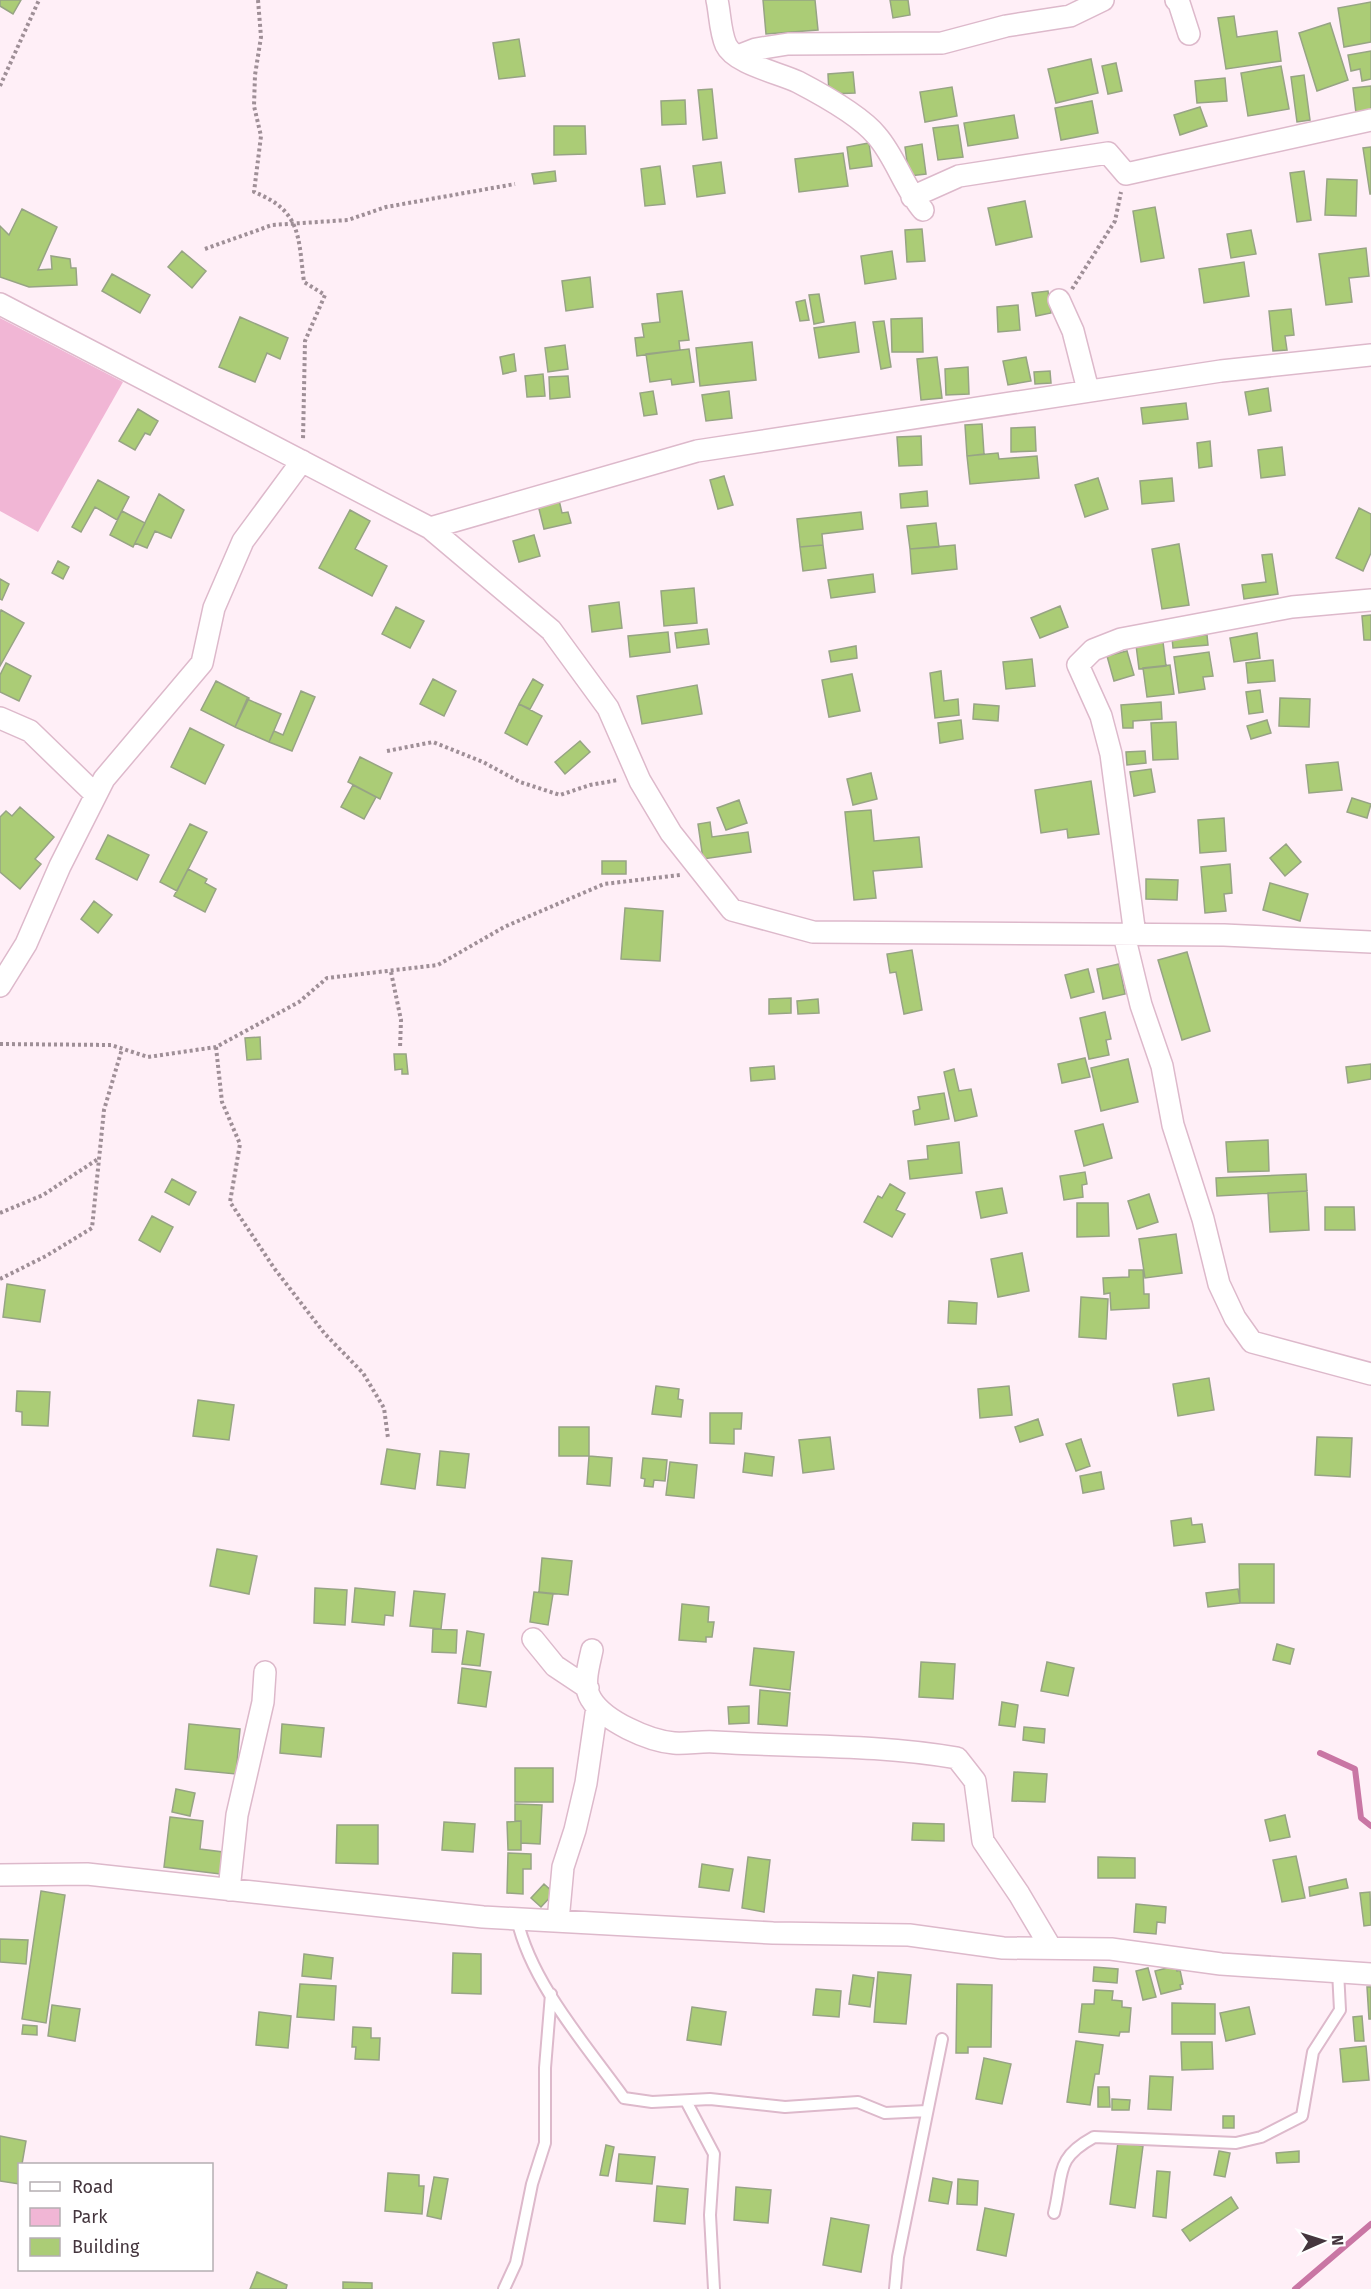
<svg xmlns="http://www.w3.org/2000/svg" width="1371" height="2289" viewBox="0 0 1371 2289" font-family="'Fira Sans',sans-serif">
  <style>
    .green { fill: #f1b6d5 }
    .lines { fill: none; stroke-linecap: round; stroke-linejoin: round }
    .stream { stroke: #c976a4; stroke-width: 6 }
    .building { fill: #abcc76; stroke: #97a484; stroke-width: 1.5 }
    .lane-casing { stroke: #ddb9cb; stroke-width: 14 }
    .street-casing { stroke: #ddb9cb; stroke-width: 24 }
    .path { stroke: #9f8f97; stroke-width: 4; stroke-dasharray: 3 3; stroke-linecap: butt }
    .lane { stroke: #fff; stroke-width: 10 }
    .street { stroke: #fff; stroke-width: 21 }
  </style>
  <rect width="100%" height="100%" fill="#ffeff7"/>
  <path class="green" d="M0,318L123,382L38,532L0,511Z"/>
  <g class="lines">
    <path class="stream" d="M1320,1753L1355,1769L1361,1818L1371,1826
      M1295,2289L1371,2224"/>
  </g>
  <path class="building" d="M0,0H21L13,14L0,6Z
    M763,0H815L818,30L766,34Z
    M890,0H908L910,15L893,18Z
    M1371,2V42L1344,47L1338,8Z
    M1234,16L1237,37L1277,31L1281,61L1226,69L1218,18Z
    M1330,23L1348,80L1317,91L1299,33Z
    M519,39L525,76L499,79L493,43Z
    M1371,51V79L1362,81L1360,69L1351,71L1348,55Z
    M1091,59L1098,93L1056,103L1048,69Z
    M1116,63L1122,91L1108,94L1102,66Z
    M1281,66L1289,109L1248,116L1241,73Z
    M853,72L855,93L829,94L828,74Z
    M1304,75L1310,120L1297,122L1291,77Z
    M1225,78L1227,101L1197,103L1195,81Z
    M1371,86V110L1356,113L1353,88Z
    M952,87L957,116L925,122L920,92Z
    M712,89L717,138L703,140L698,90Z
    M685,100L686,124L662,125L661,101Z
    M1092,101L1098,133L1061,140L1055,108Z
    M1200,107L1207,126L1180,135L1174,115Z
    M1014,115L1018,138L968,146L964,123Z
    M958,125L963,157L938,160L933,128Z
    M554,126H585L586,154L554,155Z
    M869,143L872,166L850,169L847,147Z
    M922,144L926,174L909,176L905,147Z
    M1371,147V194H1370L1363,148Z
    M843,153L848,186L799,192L795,159Z
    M721,162L725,193L697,197L693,166Z
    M660,166L665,204L645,206L641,169Z
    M555,171L556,181L534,184L532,174Z
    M1304,171L1311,220L1297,222L1290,173Z
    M1327,179L1357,180L1356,216L1325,215Z
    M1025,201L1032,237L996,245L988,208Z
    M1155,207L1164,258L1141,262L1133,211Z
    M22,209L57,227L38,270L52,269L51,256L70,259L71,268H76L77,285L29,287L0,277V226L9,235Z
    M922,229L925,261L907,262L905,230Z
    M1251,230L1256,254L1231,258L1227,234Z
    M1366,248L1369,276L1349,278L1352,302L1326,305L1319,254Z
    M182,251L206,271L192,288L168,267Z
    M892,251L896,279L865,284L861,256Z
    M1244,262L1249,296L1204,303L1199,269Z
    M112,274L150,295L140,313L102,291Z
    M590,277L593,307L566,311L562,281Z
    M682,291L689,340L679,341L680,350L637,356L635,338L644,337L642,324L660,322L657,294Z
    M1048,291L1051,313L1036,316L1032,293Z
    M819,294L824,322L814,324L809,295Z
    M805,300L809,320L800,321L796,302Z
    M1018,305L1020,330L998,332L997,307Z
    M1291,309L1294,335L1285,336L1287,350L1273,351L1269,311Z
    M240,317L288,338L280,359L267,353L255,382L219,367Z
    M922,318L923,352H892L891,319Z
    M884,321L891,367L881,369L873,322Z
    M855,322L859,352L819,358L814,328Z
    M752,342L756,380L700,386L696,348Z
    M565,345L568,369L548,372L545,348Z
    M689,349L694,382L672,385L671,379L650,382L646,354Z
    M514,354L516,371L503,374L500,357Z
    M937,357L942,398L921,400L917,359Z
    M1026,357L1031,381L1008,385L1003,361Z
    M968,367L969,394L946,395L945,369Z
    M1050,371L1051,383L1035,384L1034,372Z
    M543,374L545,396L527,397L525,376Z
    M568,376L570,397L550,399L549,377Z
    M1268,388L1271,411L1249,415L1245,392Z
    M653,391L657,414L644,416L640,393Z
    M729,391L732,418L706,421L702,395Z
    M1186,403L1188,419L1143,424L1141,408Z
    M138,409L158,421L150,435L145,433L135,450L119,441Z
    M982,424L984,454L967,456L965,425Z
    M1035,427L1036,451L1011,452V428Z
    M921,436L922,465L899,466L897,437Z
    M1210,441L1212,466L1199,468L1197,443Z
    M1282,447L1285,475L1261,478L1258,450Z
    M998,453L999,459L1037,456L1039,478L970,484L967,456Z
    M724,476L733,505L718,509L710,480Z
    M1098,478L1108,509L1085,517L1075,485Z
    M1172,478L1174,501L1142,504L1140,481Z
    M98,480L129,497L117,520L95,507L81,532L72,527Z
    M927,491L928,506L901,508L900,494Z
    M159,494L184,510L171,538L155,531L147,548L135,543Z
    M559,500L562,513L568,512L571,523L544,529L538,505Z
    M1359,508L1371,514V553L1363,571L1336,558Z
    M350,510L370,521L355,549L387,566L372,596L319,568Z
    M122,511L145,523L133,547L110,535Z
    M861,512L863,529L822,534L823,545L800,547L797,519Z
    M936,523L939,547L910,549L907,526Z
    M534,535L540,556L519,562L513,541Z
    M1179,544L1189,605L1162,609L1152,549Z
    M823,545L826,568L803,571L800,547Z
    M955,545L957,569L912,574L910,549Z
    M1272,554L1278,594L1244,599L1242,585L1266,582L1262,555Z
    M58,561L69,567L63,579L52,573Z
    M873,574L875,592L831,598L828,580Z
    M0,579L9,584L2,600L0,599Z
    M694,588L697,623L664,626L661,591Z
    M619,602L622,628L592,632L589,606Z
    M1060,606L1068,627L1040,638L1031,618Z
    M396,607L424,621L410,648L382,634Z
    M1,610L24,623L0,666V613Z
    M1371,615V640H1364L1362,616Z
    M707,629L709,644L677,648L675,633Z
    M668,632L670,652L630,657L628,636Z
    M1257,633L1260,658L1234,662L1230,638Z
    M1207,635L1208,645L1173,648L1172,638Z
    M1163,642L1166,666L1139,669L1136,645Z
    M856,646L857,658L831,662L829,651Z
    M1127,651L1134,675L1114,681L1107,656Z
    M1209,652L1213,676L1203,677L1205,689L1179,693L1174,657Z
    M1032,659L1035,686L1006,689L1003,662Z
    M1273,660L1275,681L1248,683L1246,663Z
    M6,663L31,676L19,701L0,692V675Z
    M1170,665L1174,694L1147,697L1143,668Z
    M941,671L944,701L958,699L959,715L935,718L930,673Z
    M852,674L860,711L829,717L822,680Z
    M433,679L456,691L444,716L420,704Z
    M533,679L543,685L530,709L519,704Z
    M216,681L249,698L235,727L201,710Z
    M697,685L702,714L642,724L637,696Z
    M1260,690L1263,712L1249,714L1246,692Z
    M301,691L315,697L292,751L269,742L274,731L283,735Z
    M1280,698L1310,699L1309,727L1279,726Z
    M247,699L281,714L269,742L235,727Z
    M1161,702L1162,719L1133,721V728H1123L1121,705Z
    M519,704L542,716L527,745L505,733Z
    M974,704L999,706L998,721L973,719Z
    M961,720L963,739L940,743L938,723Z
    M1267,720L1271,733L1251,739L1247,726Z
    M1176,722L1178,759L1153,760L1151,723Z
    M190,728L224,745L205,784L171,767Z
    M580,741L590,752L565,774L555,762Z
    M1145,751L1146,763L1127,765L1126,752Z
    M360,757L392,773L380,799L348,782Z
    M1338,762L1342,790L1309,793L1306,765Z
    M1151,769L1155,792L1134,796L1130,772Z
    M871,773L877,799L853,805L847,779Z
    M1091,781L1099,834L1068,838L1067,829L1041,833L1035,790Z
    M353,785L376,797L364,819L341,807Z
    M1352,798L1371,804L1367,818L1347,812Z
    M739,800L747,823L726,830L717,808Z
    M20,807L54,837L35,859L41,864L20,889L0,872V817L6,811L12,816Z
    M871,810L874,841L919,837L922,867L873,871L876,898L854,900L845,812Z
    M1224,818L1226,851L1200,853L1198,820Z
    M710,822L712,837L748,832L751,852L703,859L698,824Z
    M190,824L207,832L177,891L160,882Z
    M108,835L149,855L137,880L96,859Z
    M1286,844L1301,862L1285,876L1270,858Z
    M602,861H626V874H602Z
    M1230,864L1232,893L1224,894L1226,911L1205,913L1201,867Z
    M188,869L207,879L205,883L216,889L205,912L174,896Z
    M1146,879L1178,880L1177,900L1146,899Z
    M1270,883L1308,894L1300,921L1263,910Z
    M94,901L112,915L98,933L81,919Z
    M625,908L663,911L660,961L621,959Z
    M912,950L922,1010L904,1014L896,972L890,973L887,954Z
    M1187,952L1210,1031L1182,1040L1158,960Z
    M1119,964L1125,994L1103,999L1097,969Z
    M1088,969L1094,992L1071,998L1065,975Z
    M791,998V1013L769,1014V999Z
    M818,999L819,1013L798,1014L797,1001Z
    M1105,1012L1111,1039L1106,1040L1109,1055L1089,1059L1080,1018Z
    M260,1037L261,1059L247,1060L245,1038Z
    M394,1054H406L408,1074H402V1069L395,1070Z
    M1085,1058L1090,1077L1062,1083L1058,1064Z
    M1128,1059L1138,1102L1101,1111L1091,1068Z
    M1371,1064V1079L1348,1083L1346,1067Z
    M774,1066L775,1079L751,1081L750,1068Z
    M954,1069L959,1091L971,1089L977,1116L955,1121L944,1072Z
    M944,1093L949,1119L915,1125L913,1111L920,1109L918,1097Z
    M1103,1124L1112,1158L1084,1166L1075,1131Z
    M1268,1140L1269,1171L1228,1172L1226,1142Z
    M959,1142L962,1173L910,1179L908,1161L928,1159L927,1146Z
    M1085,1172L1087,1184L1082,1185L1083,1197L1064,1200L1060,1176Z
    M1306,1174L1307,1191L1217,1196L1216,1178Z
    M172,1179L196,1192L189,1205L165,1192Z
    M890,1184L905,1193L896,1210L905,1214L892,1237L864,1222L878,1196L882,1198Z
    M1002,1188L1007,1213L981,1218L976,1192Z
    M1307,1191L1309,1230L1270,1232L1268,1193Z
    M1149,1194L1158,1222L1137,1229L1128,1201Z
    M1077,1203H1108L1109,1236L1077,1237Z
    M1325,1207H1354L1355,1230H1325Z
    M152,1216L173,1227L160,1252L139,1240Z
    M1176,1234L1182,1273L1145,1278L1139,1239Z
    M1022,1253L1029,1291L998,1297L991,1259Z
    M1129,1270H1143L1144,1294H1149V1308L1111,1310L1110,1293L1104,1294L1103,1278L1129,1277Z
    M7,1284L45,1290L40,1322L3,1317Z
    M1081,1297L1108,1299L1106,1339L1079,1337Z
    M949,1301L977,1303L976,1324L948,1323Z
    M1209,1378L1214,1410L1178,1416L1173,1384Z
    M656,1386L679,1389L678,1399L683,1400L681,1417L652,1414Z
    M1009,1386L1012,1415L980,1418L978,1389Z
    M17,1391L50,1392L48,1426L22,1425V1412L16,1411Z
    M198,1400L234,1405L229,1440L193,1436Z
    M710,1413H742L741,1429H734V1444L710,1443Z
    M1038,1419L1043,1435L1020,1442L1015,1427Z
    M559,1427H589V1456H559Z
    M830,1437L834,1469L803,1473L799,1440Z
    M1317,1437L1352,1438L1350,1477L1315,1475Z
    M1081,1439L1090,1466L1076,1471L1066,1444Z
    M387,1449L420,1454L415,1489L381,1484Z
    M440,1451L469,1454L465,1488L437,1485Z
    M745,1453L774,1457L772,1476L743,1472Z
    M589,1456L612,1458L610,1486L587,1484Z
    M643,1458L667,1460L665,1481L654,1480L653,1487L644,1486L645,1479L641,1478Z
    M670,1462L697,1465L694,1498L666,1495Z
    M1101,1472L1104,1489L1083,1493L1080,1476Z
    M1191,1518L1192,1525L1202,1524L1205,1542L1174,1546L1171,1521Z
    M217,1549L257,1556L249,1594L210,1586Z
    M542,1558L572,1561L568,1595L539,1592Z
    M1239,1564H1274V1603H1240Z
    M315,1588L347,1590L345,1625L314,1623Z
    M355,1588L395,1592L393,1616L385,1615L384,1625L352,1622Z
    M1238,1589L1240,1603L1208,1607L1206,1593Z
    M414,1591L445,1594L441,1629L410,1626Z
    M534,1592L553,1594L548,1625L530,1622Z
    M682,1604L709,1607L708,1622H714L712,1637H706V1642L679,1640Z
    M433,1629L457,1630L456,1653L432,1652Z
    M467,1631L484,1634L480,1666L462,1664Z
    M1277,1644L1294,1649L1290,1664L1273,1660Z
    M754,1648L794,1652L790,1690L750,1685Z
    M921,1662L955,1664L953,1699L919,1697Z
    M1047,1662L1074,1668L1068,1696L1041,1691Z
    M462,1668L491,1672L486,1707L458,1703Z
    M760,1690L790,1693L787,1726L758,1724Z
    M1002,1702L1018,1705L1015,1727L999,1725Z
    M749,1706V1723L729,1724L728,1707Z
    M189,1724L240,1729L236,1774L185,1769Z
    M282,1724L324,1728L321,1757L280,1753Z
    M1024,1727L1045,1729L1044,1743L1023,1740Z
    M515,1768H553V1802H515Z
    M1014,1772L1047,1774L1045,1802L1012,1801Z
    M176,1789L195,1793L190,1816L172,1812Z
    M515,1804L542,1805L540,1844L521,1843V1821H515Z
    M1285,1815L1290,1837L1270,1841L1265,1820Z
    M170,1817L203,1821L200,1849L223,1852L220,1874L164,1867Z
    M521,1821V1850H508L507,1822Z
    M444,1822L475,1824L473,1852L442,1850Z
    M913,1823L944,1824V1841L912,1840Z
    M337,1825H378V1864L336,1863Z
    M508,1853L531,1854V1869H523V1894L507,1893Z
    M1296,1856L1305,1898L1282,1902L1273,1860Z
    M748,1857L770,1860L764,1912L742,1908Z
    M1098,1857L1135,1858V1878H1098Z
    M702,1864L733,1869L729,1891L699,1887Z
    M1346,1879L1348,1888L1310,1896L1309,1887Z
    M544,1884L554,1893L541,1907L531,1898Z
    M41,1891L65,1895L46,2023L22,2019Z
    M1370,1892L1371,1925L1364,1926L1360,1893Z
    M1136,1904L1166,1907L1165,1923L1157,1922L1156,1934L1134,1932Z
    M0,1939L28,1940L26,1964L0,1962Z
    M453,1953L481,1954V1994L452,1993Z
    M304,1954L333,1958L331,1979L302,1976Z
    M1175,1966L1177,1971L1180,1970L1183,1984L1180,1985L1181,1989L1161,1994L1155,1971Z
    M1094,1967L1118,1969L1117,1983L1093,1981Z
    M1148,1968L1156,1997L1143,2000L1136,1971Z
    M878,1972L911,1975L906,2024L874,2022Z
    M853,1975L874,1978L870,2007L849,2004Z
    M300,1984L336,1986L334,2020L297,2017Z
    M957,1984L992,1985L991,2047H968V2053H956Z
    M1367,1987H1371V2019H1369Z
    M816,1989L841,1991L839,2017L813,2015Z
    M1095,1990L1113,1991L1112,2000L1122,2001V2007L1131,2008L1129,2032H1120L1119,2036L1079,2032L1082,2004H1094Z
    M1172,2003L1215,2004V2034H1172Z
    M52,2005L80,2009L75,2041L48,2036Z
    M692,2007L726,2012L721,2045L687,2040Z
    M1249,2007L1255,2034L1226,2041L1220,2013Z
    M259,2012L291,2016L288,2048L256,2045Z
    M1362,2016L1364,2041H1355L1353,2017Z
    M23,2025L37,2026V2035L22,2034Z
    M353,2027L371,2028V2038H380L379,2060L355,2059L356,2047H352Z
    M1076,2041L1103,2045L1099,2074H1095L1090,2105L1067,2102Z
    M1181,2042H1212L1213,2069L1182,2070Z
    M1366,2046L1369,2080L1343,2082L1340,2049Z
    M984,2058L1011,2064L1002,2104L976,2099Z
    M1150,2076L1173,2077L1171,2110L1148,2109Z
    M1098,2087H1109L1110,2107H1098Z
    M1112,2099L1130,2100L1129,2110H1112Z
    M1223,2116H1234V2128H1223Z
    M0,2136L26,2141L22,2164H20L19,2184L0,2181Z
    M1118,2142L1143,2146L1135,2208L1110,2204Z
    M606,2145L614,2147L608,2176L600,2175Z
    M1219,2151L1230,2153L1225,2177L1214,2175Z
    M1299,2151V2162L1277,2163L1276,2153Z
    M619,2154L655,2157L652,2184L616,2181Z
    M1157,2171L1170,2172L1166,2218L1153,2216Z
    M388,2173L419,2175V2186H424L422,2214L385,2211Z
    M434,2177L448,2179L441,2219L427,2216Z
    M933,2178L952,2182L948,2204L929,2201Z
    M958,2179L978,2181L977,2205L957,2204Z
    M657,2186L688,2189L685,2224L654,2221Z
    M736,2187L771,2190L768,2223L734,2220Z
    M1231,2197L1238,2208L1190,2241L1182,2230Z
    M985,2208L1014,2214L1006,2256L977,2250Z
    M831,2218L869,2225L861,2272L823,2265Z
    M257,2272L287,2285L286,2289H250Z
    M343,2282L372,2283V2289H343Z"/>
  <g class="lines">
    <defs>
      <path id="lane" d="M517,1919C531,1983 586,2045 624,2098L652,2102L710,2099L785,2107L858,2102L885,2113L927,2111
        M686,2101L714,2154L710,2215L714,2289
        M1054,2213C1064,2173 1054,2159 1094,2137L1236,2143L1261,2137L1302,2116L1313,2052L1340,2010L1338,1971
        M504,2289L516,2263L532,2184L545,2143V2068L551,1994
        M895,2289L898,2257L942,2039"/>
      <path id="street" d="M717,0C720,13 720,32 726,45C735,64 780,73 798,82C821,94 861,116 877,136C896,158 904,188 923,210
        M1176,0L1179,3L1189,34
        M738,56L756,49L788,44L942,43L1006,26L1070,16L1103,0
        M912,197L959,176L1108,153L1126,174L1371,120
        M1059,300L1073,331L1088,390
        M0,304L430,528L551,630L608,708L640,781L671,833L732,910L813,932L1224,935L1371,942
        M430,528L697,451L1221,371L1371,355
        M0,718L30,731L96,795
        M1124,935L1141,1005L1162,1066L1173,1125L1203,1219L1219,1284L1235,1318L1252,1342L1371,1374
        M1135,935L1111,754L1101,716L1078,665L1093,650L1121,639L1292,607L1371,600
        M0,986L26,944L60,866L104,779L202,663L214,608L243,541L302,461
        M533,1639L555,1666L588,1688
        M592,1650C589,1665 582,1685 591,1699C604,1721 649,1741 674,1743C688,1744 701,1741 715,1742C796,1747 876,1744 957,1758L975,1781L983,1841L1019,1894L1051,1948
        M0,1875L87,1874L483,1917L773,1933L909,1935L1003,1948L1111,1949L1221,1964L1371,1974
        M229,1890L237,1815L263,1702L265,1672
        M558,1921L563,1867L575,1830L586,1783L597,1707"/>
    </defs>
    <use href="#lane" class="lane-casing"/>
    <use href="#street" class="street-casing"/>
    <path class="path" d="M258,0L261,37L255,75L254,106L261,136L254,192C302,211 298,237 304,282L325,295L305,341L303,440
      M0,86L39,0
      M205,249L272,225L348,220L386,207L515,184
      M1072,289L1115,221L1121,192
      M387,751L433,742L483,762L520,782L560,795L590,785L618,780
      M391,972L401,1020L400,1048
      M0,1044L111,1045L148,1057L216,1047L299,1002L327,978L438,965L504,927L604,884L680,875
      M216,1047L222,1102L240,1144L230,1202L274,1268L325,1334L363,1373L384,1408L388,1438
      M0,1213L43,1195L98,1159
      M0,1279L46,1256L92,1228L104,1110L122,1049"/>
    <use href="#lane" class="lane"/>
    <use href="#street" class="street"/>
  </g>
  <rect x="18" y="2163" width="195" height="108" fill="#ffffff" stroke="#b5afb2" stroke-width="1.5"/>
  <rect x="30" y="2182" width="30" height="9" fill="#ffffff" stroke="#b5afb2" stroke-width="1.5"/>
  <text x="72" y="2193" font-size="18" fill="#45363e">Road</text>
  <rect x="30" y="2208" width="30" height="18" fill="#f1b6d5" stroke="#b5afb2" stroke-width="1.5"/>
  <text x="72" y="2223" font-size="18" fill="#45363e">Park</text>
  <rect x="30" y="2238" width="30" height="18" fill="#abcc76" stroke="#b5afb2" stroke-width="1.5"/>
  <text x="72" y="2253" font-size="18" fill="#45363e">Building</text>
  <g transform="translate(1323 2241) rotate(87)" stroke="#ffffff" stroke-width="4.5" paint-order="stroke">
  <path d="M0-4.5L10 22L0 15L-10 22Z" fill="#45363e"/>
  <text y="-9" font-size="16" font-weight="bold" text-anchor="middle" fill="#45363e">N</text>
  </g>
</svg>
